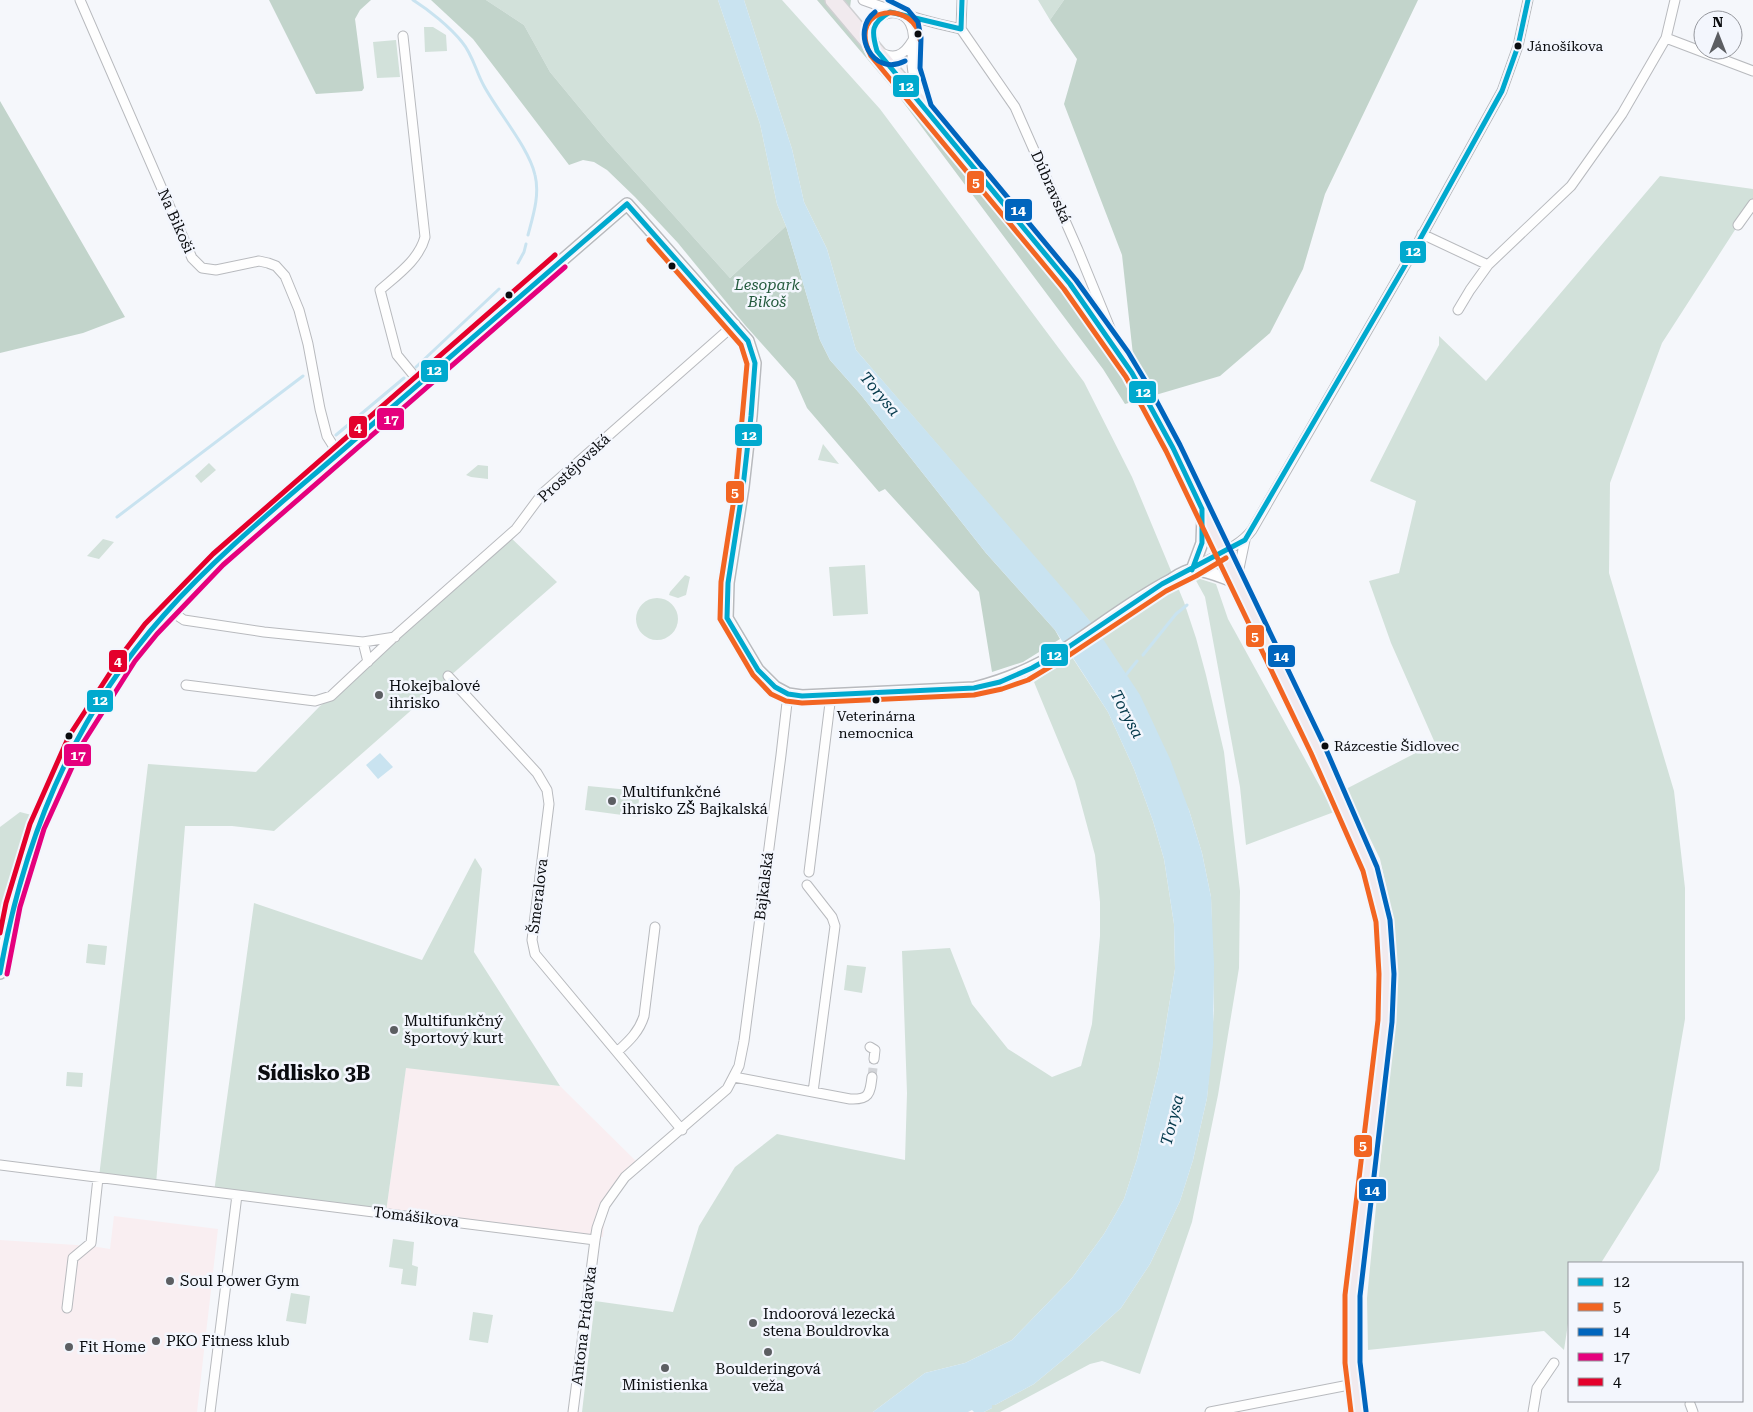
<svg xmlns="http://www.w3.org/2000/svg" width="1753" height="1412" viewBox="0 0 1753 1412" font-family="'Roboto Serif',serif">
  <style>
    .commercial { fill: #f9eef1 }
    .green { fill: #d2e1da }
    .forest { fill: #c2d4cb }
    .water { fill: #c9e3f0 }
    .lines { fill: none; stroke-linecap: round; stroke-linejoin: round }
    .stream { stroke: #c9e3f0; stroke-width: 3 }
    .minor-tunnel { stroke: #d2d4d8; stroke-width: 9; stroke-dasharray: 9 4.5; stroke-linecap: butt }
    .minor-casing { stroke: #b8babe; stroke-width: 11 }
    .tertiary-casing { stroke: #b8babe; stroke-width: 14 }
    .primary-casing { stroke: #cfd0d2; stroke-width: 18 }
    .minor { stroke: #fefefe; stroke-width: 9 }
    .tertiary { stroke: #fefefe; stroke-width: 11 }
    .primary { stroke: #f1eaee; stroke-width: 15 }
    .bus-1-casing { stroke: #f3f6fd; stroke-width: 9 }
    .bus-2-casing { stroke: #f3f6fd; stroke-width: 9 }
    .bus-3-casing { stroke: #f3f6fd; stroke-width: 9 }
    .bus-4-casing { stroke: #f3f6fd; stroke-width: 9 }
    .bus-5-casing { stroke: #f3f6fd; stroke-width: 9 }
    .bus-1 { stroke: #00a9ce; stroke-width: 5 }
    .bus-2 { stroke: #f26522; stroke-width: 5 }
    .bus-3 { stroke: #0065bd; stroke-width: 5 }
    .bus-4 { stroke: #e5007d; stroke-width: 5 }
    .bus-5 { stroke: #e4002b; stroke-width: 5 }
    .bus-dot { fill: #0a0c0f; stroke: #f3f6fd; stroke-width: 2 }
    .poi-dot { fill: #5c5e62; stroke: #f3f6fd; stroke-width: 2 }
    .labels { text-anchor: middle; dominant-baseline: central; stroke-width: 5; stroke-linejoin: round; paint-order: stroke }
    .bus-label { font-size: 14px; fill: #0a0c0f; stroke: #f3f6fd; text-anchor: start }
    .street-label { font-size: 15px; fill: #0a0c0f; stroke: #f3f6fd }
    .park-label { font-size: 15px; font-style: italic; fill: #245a3d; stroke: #f3f6fd }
    .poi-label { font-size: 15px; fill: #0a0c0f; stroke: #f3f6fd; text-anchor: start }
    .water-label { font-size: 16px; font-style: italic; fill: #03384a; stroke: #f3f6fd }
    .district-label { font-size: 20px; font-weight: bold; fill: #0a0c0f; stroke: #f3f6fd }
    .line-badge { stroke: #f3f6fd; stroke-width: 2 }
    .badge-label { font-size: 14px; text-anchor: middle; font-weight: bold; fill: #fff }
  </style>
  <rect width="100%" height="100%" fill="#f5f7fb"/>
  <path class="commercial" d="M406,1067L560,1086L643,1168L621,1187L605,1211L603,1237L386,1212Z
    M114,1216L218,1229L197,1412H0V1240L91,1246L110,1249Z"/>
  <path class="green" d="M486,0H718L760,124L777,204L786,226L730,278L607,141L550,72L524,25Z
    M744,0H782L880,109L1084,382L1132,477L1184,602L1196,638L1206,675L1224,752L1240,891L1239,968L1218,1095L1192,1222L1140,1374L1102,1361L1090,1364L1000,1412H984L992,1408V1405H995L1034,1384L1069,1355L1121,1308L1150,1264L1180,1201L1193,1160L1207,1098L1214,1010L1211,897L1202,853L1189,810L1097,630L856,350L827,249L804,202L792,149Z
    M1038,0H1064L1050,20Z
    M424,27H433L446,35L447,51L425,52Z
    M396,40L400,77L377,78L373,42Z
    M1660,176L1753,189V202L1662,343L1610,483L1609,573L1674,791L1685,888V1019L1659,1170L1601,1263H1569V1317L1564,1350L1544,1331L1368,1350L1367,1298L1390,1064L1395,986L1394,944L1390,903L1380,859L1346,789L1435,743L1391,643L1369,581L1399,573L1416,501L1370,481L1439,345V336L1486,381Z
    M823,444L839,464L818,460Z
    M209,463L216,470L201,483L195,476Z
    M478,465L488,466V479L471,477L466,475Z
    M507,534L557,582L274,831L232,826H185L156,1184L99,1177L148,764L256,772L320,706L327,701Z
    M103,539L114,542L99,559L87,556Z
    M865,565L868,614L833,616L829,567Z
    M685,575L690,577L686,595L678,598L669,595L670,592Z
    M1194,577L1216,584L1228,619L1334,812L1246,845L1240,787L1205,597Z
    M636 619a21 21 0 1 1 42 0a21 21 0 1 1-42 0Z
    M1072,657L1108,712L1134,769L1153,821L1164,859L1174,924L1175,969L1159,1067L1137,1159L1124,1199L1104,1234L1072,1278L1012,1340L965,1363L925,1373L873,1412H582L595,1301L673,1312L699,1226L735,1167L777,1134L905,1160L907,1093L902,951L950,948L972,1004L1008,1049L1052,1077L1081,1066L1092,1024L1100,936V902L1095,855L1075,781L1034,682Z
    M588,786L640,791L637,817L585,810Z
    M20,812L43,818L32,850L2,926L0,943V827Z
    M475,858L482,869L474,952L560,1086L406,1068L386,1212L214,1192L254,903L422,960Z
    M88,944L107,946L105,965L86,963Z
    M847,965L866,967L862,993L844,990Z
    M67,1072L83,1073L82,1087L66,1086Z
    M393,1239L414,1242L412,1265L418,1267L416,1286L401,1284L403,1269L389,1267Z
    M291,1293L310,1296L306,1324L286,1321Z
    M473,1312L493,1315L488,1343L469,1340Z"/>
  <path class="forest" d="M269,0H371L360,10L355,19L364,88L362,91L316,94Z
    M431,0H486L524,25L550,72L607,141L730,278L786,226L820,340L830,360L861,395L986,553L1055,630L1060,639L1023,662L992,672L979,592L885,489L879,492L807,408L795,381L745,325L678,243L635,197L607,170L594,162L583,160L569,165L473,39Z
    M817,0H851L848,23L1061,282L1100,337L1136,382L1122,255L1064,104L1077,59L1050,20L1064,0H1418L1325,194L1303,269L1270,333L1220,376L1125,404L1103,369L897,94Z
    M0,101L125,317L83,333L0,353Z"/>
  <path class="water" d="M718,0H744L792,149L804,202L827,249L856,350L1077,605L1097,630L1140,695L1170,759L1189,810L1202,853L1211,897L1214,964L1213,1044L1207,1098L1193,1160L1180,1201L1150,1264L1121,1308L1069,1355L1034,1384L995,1405H992V1408L984,1412H974L972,1410L968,1412H873L925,1373L965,1363L1012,1340L1072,1278L1104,1234L1124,1199L1137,1159L1159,1067L1175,969L1174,924L1164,859L1153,821L1134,769L1108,712L1055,630L986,553L861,395L830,360L820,340L786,226L777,204L760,124Z
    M380,753L393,767L378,779L366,765Z"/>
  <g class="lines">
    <path class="stream" d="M413,0C429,10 450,27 462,42C473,55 476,72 484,86C498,112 529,148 535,175C540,195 533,216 528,235
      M518,263L524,252L526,244
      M416,367L499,289
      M336,435L404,378
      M117,517L303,376
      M1143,655L1176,614L1187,605
      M1125,676L1137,661"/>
    <path class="minor-tunnel" d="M872,1077L874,1059"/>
    <defs>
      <path id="minor" d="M80,0L192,258L202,268L216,270L259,261L268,263L276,266L285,276L299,310L308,344L320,409L327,436L339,455
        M863,0C895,12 927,22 961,29
        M962,0L961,29L1015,107L1078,250L1112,333
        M403,36L425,237C419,260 397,275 380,290L397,355L420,383
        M1666,38L1753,71
        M913,40C903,57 894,60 877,51C875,46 872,39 872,33C873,12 900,5 910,23C917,36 911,51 912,65C913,77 916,88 921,98
        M1738,225L1753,204
        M1422,234L1488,265L1571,186L1622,114L1666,38L1675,0
        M1458,310L1470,290L1488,265
        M1192,570C1210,557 1239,548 1252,530L1414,250L1502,91L1518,46L1528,0
        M1237,578L1245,540
        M169,610L184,620L264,632L363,642L395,637
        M363,642L368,662
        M448,676L537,773L547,790L549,804L532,940L535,954L682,1130
        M186,685L315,701L331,696L395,636L516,529L542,494L735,324
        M809,872L831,695
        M807,885L832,917L835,926L813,1092
        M870,1047L875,1050L874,1059
        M617,1052C629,1041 639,1032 644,1016L655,927
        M734,1077L850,1099C869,1100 870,1094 872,1077
        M0,1165L595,1240
        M67,1308L73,1258L91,1243L98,1178
        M1690,1404L1693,1412
        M210,1412L237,1195
        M573,1412L595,1240L597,1228L605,1205L625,1177L727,1089L739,1066L744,1041L781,755L788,694
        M1210,1412L1354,1384
        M1533,1412L1537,1388L1554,1363"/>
      <path id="tertiary" d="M1192,570L1202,543L1203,516
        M0,973C4,950 7,928 13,906C37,806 85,711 150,631C184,589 226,553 266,517L627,204L748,341L755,363L751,416L743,487L728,583L727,618L758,670L775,687L788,694L802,696L974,688C1007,680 1036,667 1065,649C1100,626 1134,599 1171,580C1177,576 1185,570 1192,570C1206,569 1223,578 1236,582"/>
      <path id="primary" d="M833,0L1056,265L1096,318L1132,373L1173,448L1222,552L1318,750L1370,869L1383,921L1387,974L1385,1021L1352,1296V1362L1354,1384L1359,1412"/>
    </defs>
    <use href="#minor" class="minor-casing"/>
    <use href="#tertiary" class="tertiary-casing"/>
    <use href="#primary" class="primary-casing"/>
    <use href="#minor" class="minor"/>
    <use href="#tertiary" class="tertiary"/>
    <use href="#primary" class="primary"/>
    <defs>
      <path id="bus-1" d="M962,0L961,29L890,12C871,23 871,31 877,51L1070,284L1132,373L1173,448L1202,509V543L1192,570
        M627,204L748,341L755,363L751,416L743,487L728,583L727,618L758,670L775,687L788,694L802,696L974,688L1000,682L1032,668L1064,650L1162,584L1245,540L1414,250L1502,91L1518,46L1528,0
        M0,973C23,840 73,717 164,615C222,549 294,493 360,435C449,358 538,281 627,204"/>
      <path id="bus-2" d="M920,40C918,0 844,3 871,56L1064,289L1126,377L1166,451L1311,753L1363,871L1376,922L1379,974L1378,1020L1345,1295V1363L1351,1412
        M649,240L741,345L747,364L736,486L721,582L720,619L753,675L771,694L786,701L802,703L974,695L1002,689L1028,680L1068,656L1166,591L1196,576L1226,558"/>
      <path id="bus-3" d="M888,0L908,10L918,22L921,38L920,68L931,105L1076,280L1128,352L1149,387L1180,445L1325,747L1377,867L1390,920L1394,974L1392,1022L1360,1296V1362L1366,1411
        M875,12C850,31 872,78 905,61"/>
      <path id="bus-4" d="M7,974L20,907L44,829L83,743L135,661L157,634L223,565L565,267"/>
      <path id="bus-5" d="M0,933L6,903L30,824L69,736L123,653L145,624L213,554L555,255"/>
    </defs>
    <use href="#bus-1" class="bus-1-casing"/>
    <use href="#bus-2" class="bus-2-casing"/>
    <use href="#bus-3" class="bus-3-casing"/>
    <use href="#bus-4" class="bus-4-casing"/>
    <use href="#bus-5" class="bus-5-casing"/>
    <use href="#bus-1" class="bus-1"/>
    <use href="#bus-2" class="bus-2"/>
    <use href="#bus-3" class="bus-3"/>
    <use href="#bus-4" class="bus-4"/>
    <use href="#bus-5" class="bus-5"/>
  </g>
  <g class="bus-dot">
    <circle cx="918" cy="34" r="4.5"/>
    <circle cx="1518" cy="46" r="4.5"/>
    <circle cx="672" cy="266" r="4.5"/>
    <circle cx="509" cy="295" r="4.5"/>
    <circle cx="876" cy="700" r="4.5"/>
    <circle cx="69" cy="736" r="4.5"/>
    <circle cx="1325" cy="746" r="4.5"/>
  </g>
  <g class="poi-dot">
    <circle cx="379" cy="695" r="5"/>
    <circle cx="612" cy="801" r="5"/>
    <circle cx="394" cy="1030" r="5"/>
    <circle cx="170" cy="1281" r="5"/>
    <circle cx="753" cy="1323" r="5"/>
    <circle cx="156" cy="1341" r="5"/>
    <circle cx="69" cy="1347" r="5"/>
    <circle cx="768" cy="1352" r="5"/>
    <circle cx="665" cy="1368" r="5"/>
  </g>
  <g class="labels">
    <g class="bus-label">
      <text x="1527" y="46">Jánošíkova</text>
      <text x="876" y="716" text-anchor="middle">Veterinárna<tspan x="876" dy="17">nemocnica</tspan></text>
      <text x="1334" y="746">Rázcestie Šidlovec</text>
    </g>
    <g class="street-label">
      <text transform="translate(1051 187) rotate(66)">Dúbravská</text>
      <text transform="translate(176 221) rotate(66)">Na Bikoši</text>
      <text transform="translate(574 468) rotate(-43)">Prostějovská</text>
      <text transform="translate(764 886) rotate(-83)">Bajkalská</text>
      <text transform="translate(538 896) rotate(-83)">Šmeralova</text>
      <text transform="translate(416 1217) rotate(7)">Tomášikova</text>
      <text transform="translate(584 1326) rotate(-83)">Antona Prídavka</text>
    </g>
    <g class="park-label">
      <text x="767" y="285">Lesopark<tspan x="767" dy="17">Bikoš</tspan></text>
    </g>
    <g class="poi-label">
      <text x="389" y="686">Hokejbalové<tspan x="389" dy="17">ihrisko</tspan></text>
      <text x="622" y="792">Multifunkčné<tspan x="622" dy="17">ihrisko ZŠ Bajkalská</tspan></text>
      <text x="404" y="1021">Multifunkčný<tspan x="404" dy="17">športový kurt</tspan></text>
      <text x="180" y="1281">Soul Power Gym</text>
      <text x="763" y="1314">Indoorová lezecká<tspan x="763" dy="17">stena Bouldrovka</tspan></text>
      <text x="166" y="1341">PKO Fitness klub</text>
      <text x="79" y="1347">Fit Home</text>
      <text x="768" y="1369" text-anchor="middle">Boulderingová<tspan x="768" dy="17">veža</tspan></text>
      <text x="665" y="1385" text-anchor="middle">Ministienka</text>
    </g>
    <g class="water-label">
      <text transform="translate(880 394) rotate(50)">Torysa</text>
      <text transform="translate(1127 714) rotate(62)">Torysa</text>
      <text transform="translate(1172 1120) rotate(-76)">Torysa</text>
    </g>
    <g class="district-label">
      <text x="314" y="1073">Sídlisko 3B</text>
    </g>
  </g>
  <g class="line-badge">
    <rect x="892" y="74" width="28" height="24" rx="5" fill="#00a9ce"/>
    <rect x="966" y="170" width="19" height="24" rx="5" fill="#f26522"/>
    <rect x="1004" y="198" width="29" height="24" rx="5" fill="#0065bd"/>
    <rect x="1399" y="240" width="28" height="24" rx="5" fill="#00a9ce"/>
    <rect x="420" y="359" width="29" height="24" rx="5" fill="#00a9ce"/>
    <rect x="1128" y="380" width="29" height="24" rx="5" fill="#00a9ce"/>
    <rect x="376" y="407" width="29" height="24" rx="5" fill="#e5007d"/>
    <rect x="348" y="415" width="20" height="24" rx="5" fill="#e4002b"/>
    <rect x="734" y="423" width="29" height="24" rx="5" fill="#00a9ce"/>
    <rect x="725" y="480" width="20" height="24" rx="5" fill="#f26522"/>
    <rect x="1245" y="624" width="20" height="24" rx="5" fill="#f26522"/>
    <rect x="1040" y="643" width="29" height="24" rx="5" fill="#00a9ce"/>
    <rect x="1267" y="644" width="29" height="24" rx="5" fill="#0065bd"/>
    <rect x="108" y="649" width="20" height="24" rx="5" fill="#e4002b"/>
    <rect x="86" y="689" width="28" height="24" rx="5" fill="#00a9ce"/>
    <rect x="63" y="743" width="29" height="24" rx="5" fill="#e5007d"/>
    <rect x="1353" y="1134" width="20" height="24" rx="5" fill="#f26522"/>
    <rect x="1358" y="1178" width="29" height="24" rx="5" fill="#0065bd"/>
  </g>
  <g class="badge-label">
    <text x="906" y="91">12</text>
    <text x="976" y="187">5</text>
    <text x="1018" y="215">14</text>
    <text x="1413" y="256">12</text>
    <text x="434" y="375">12</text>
    <text x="1143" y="397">12</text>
    <text x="391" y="424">17</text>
    <text x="358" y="432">4</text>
    <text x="749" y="440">12</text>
    <text x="735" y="497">5</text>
    <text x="1255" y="641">5</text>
    <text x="1054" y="660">12</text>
    <text x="1281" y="661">14</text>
    <text x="118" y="666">4</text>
    <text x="100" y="705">12</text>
    <text x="78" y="760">17</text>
    <text x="1363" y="1150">5</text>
    <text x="1372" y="1195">14</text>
  </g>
  <rect x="1568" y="1262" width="175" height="140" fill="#f3f6fd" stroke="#96989e"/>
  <rect x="1578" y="1278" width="25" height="8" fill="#00a9ce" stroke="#96989e"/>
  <text x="1613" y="1287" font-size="15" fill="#0a0c0f">12</text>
  <rect x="1578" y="1303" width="25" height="8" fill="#f26522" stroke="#96989e"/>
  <text x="1613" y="1312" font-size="15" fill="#0a0c0f">5</text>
  <rect x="1578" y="1328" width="25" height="8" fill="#0065bd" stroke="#96989e"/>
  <text x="1613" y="1337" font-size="15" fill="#0a0c0f">14</text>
  <rect x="1578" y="1353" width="25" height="8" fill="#e5007d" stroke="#96989e"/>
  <text x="1613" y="1362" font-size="15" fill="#0a0c0f">17</text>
  <rect x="1578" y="1378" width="25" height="8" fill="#e4002b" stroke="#96989e"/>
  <text x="1613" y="1387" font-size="15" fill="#0a0c0f">4</text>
  <g transform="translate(1718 35)"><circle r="24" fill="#f3f6fd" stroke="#96989e"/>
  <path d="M0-4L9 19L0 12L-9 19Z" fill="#5c5e62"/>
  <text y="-8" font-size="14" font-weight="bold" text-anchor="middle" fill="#0a0c0f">N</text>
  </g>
</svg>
